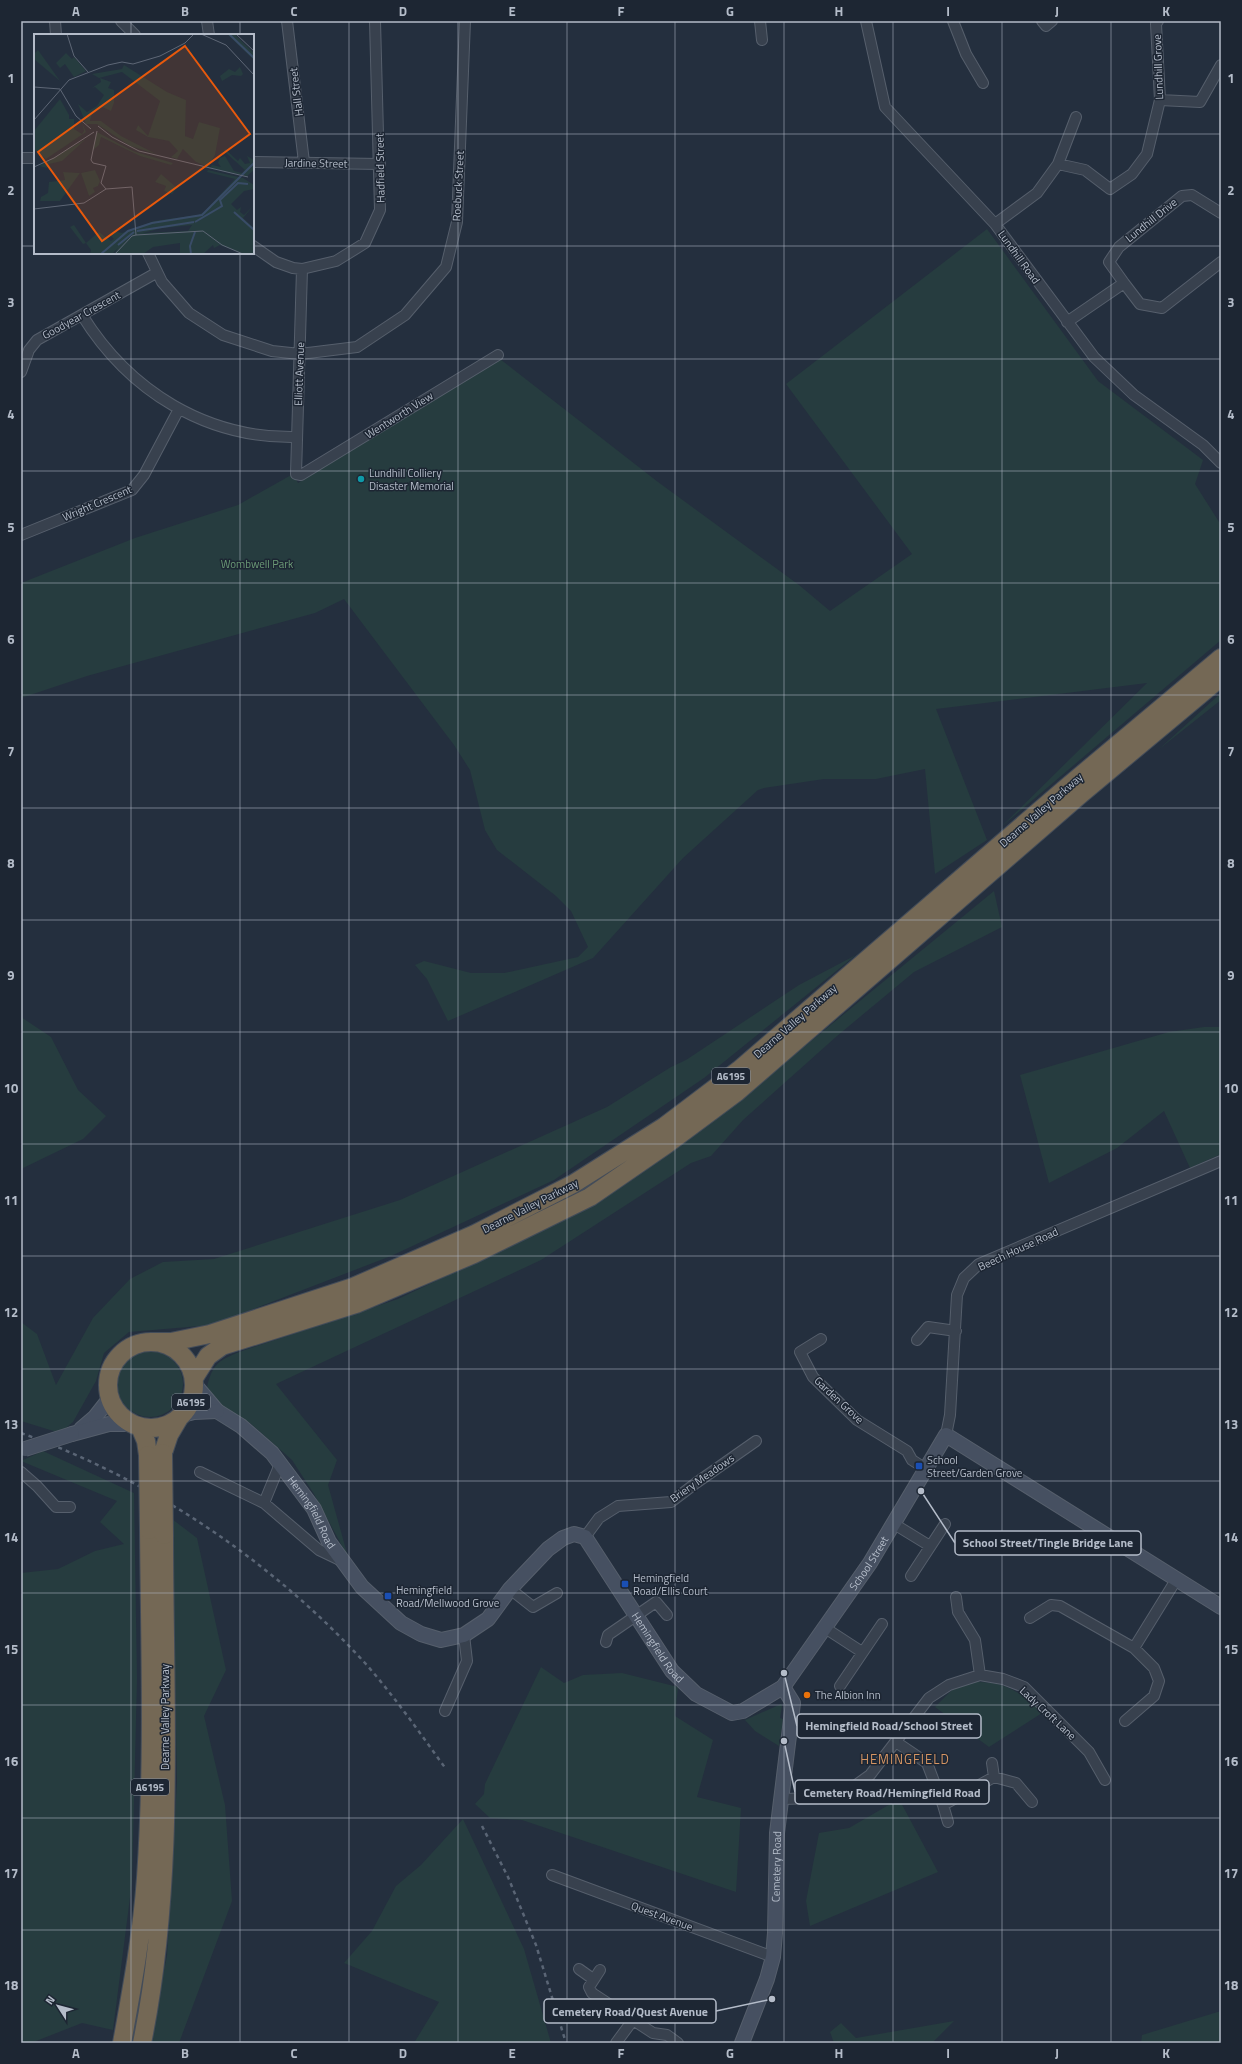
<svg xmlns="http://www.w3.org/2000/svg" width="1242" height="2064" viewBox="0 0 1242 2064" font-family="'Titillium Web',sans-serif">
  <style>
    .green { fill: #263c3f }
    .lines { fill: none; stroke-linecap: round; stroke-linejoin: round }
    .street-casing { stroke: #565f6c; stroke-width: 12 }
    .secondary-casing { stroke: #565f6c; stroke-width: 16 }
    .highway-casing { stroke: #434c59; stroke-width: 20 }
    .street { stroke: #38414e; stroke-width: 10 }
    .secondary { stroke: #465061; stroke-width: 14 }
    .highway { stroke: #746855; stroke-width: 18 }
    .rail { stroke: #5a6575; stroke-width: 2.5; stroke-dasharray: 4 4; stroke-linecap: butt }
    .secondary-bridge-casing { stroke: #565f6c; stroke-width: 16; stroke-linecap: butt }
    .highway-bridge-casing { stroke: #434c59; stroke-width: 20; stroke-linecap: butt }
    .secondary-bridge { stroke: #465061; stroke-width: 14 }
    .highway-bridge { stroke: #746855; stroke-width: 18 }
    .grid { fill: none; stroke: #b4bcc9; stroke-width: 1; stroke-opacity: 0.55 }
    .culture-dot { fill: #0f9aa8; stroke: #1d2633; stroke-width: 1.5 }
    .transit-dot { fill: #1a4fb4; stroke: #1d2633; stroke-width: 1.5 }
    .food-dot { fill: #e8710a; stroke: #1d2633; stroke-width: 1.5 }
    .labels { text-anchor: middle; dominant-baseline: central; stroke-width: 3; stroke-linejoin: round; paint-order: stroke }
    .shield { fill: #1d2633; stroke: #878f9c; stroke-width: 1 }
    .shield-label { font-size: 10px; font-weight: bold; fill: #b4bcc9 }
    .street-label { font-size: 11px; fill: #b4bcc9; stroke: #1d2633 }
    .poi-label { font-size: 11px; fill: #b4bcc9; stroke: #1d2633; text-anchor: start }
    .park-label { font-size: 11px; fill: #6b9a76; stroke: #1d2633 }
    .quarter-label { font-size: 13px; letter-spacing: 1px; fill: #d59563; stroke: #1d2633 }
    .inset-river { fill: none; stroke: #394c67; stroke-width: 2 }
    .inset-road { fill: none; stroke: #5e6776; stroke-width: 1 }
    .view { fill: #e8590c; fill-opacity: 0.15; stroke: #e8590c; stroke-width: 2 }
    .inset-edge { fill: none; stroke: #b4bcc9; stroke-width: 2 }
    .leader { fill: none; stroke: #b4bcc9; stroke-width: 1.5 }
    .callout-dot { fill: #b4bcc9; stroke: #1d2633; stroke-width: 1.5 }
    .callout { fill: #1d2633; stroke: #b4bcc9; stroke-width: 1.5 }
    .callout-label { font-size: 12px; text-anchor: middle; font-weight: bold; fill: #b4bcc9 }
    .neatline { fill: none; stroke: #b4bcc9; stroke-width: 1.5 }
    .grid-label { font-size: 13px; text-anchor: middle; font-weight: bold; fill: #b4bcc9 }
  </style>
  <rect width="100%" height="100%" fill="#242f3e"/>
  <path class="green" d="M987,229L1098,381L1203,460L1195,484L1221,525V640L1001,827L1147,683L936,709L987,840L935,874L925,769L876,779H824L764,788L758,790L683,858L593,958L448,1021L427,979L415,965L424,961L471,973H504L578,957L588,947L571,911L556,896L497,850L485,830L470,770L454,745L344,599L315,613L87,676L21,698V583L135,538L238,505L293,474L298,483L500,359L658,482L799,585L830,611L912,554L786,384Z
    M1221,693V700L1158,750Z
    M994,891L1002,927L914,972L837,1036L743,1120L711,1156L691,1163L541,1260L276,1384L337,1460L328,1485L348,1557L314,1494L292,1460L250,1423L222,1407L207,1387C213,1362 220,1360 242,1351L398,1299L547,1228L623,1186L727,1110Z
    M856,955L704,1078L554,1180L391,1256L212,1325L129,1332L104,1353L96,1381L73,1422L60,1433L21,1421V1322L37,1334L56,1385L93,1318L130,1279L163,1262L214,1259L400,1200L607,1107L671,1067L686,1060L799,985Z
    M21,1017L51,1037L78,1090L106,1116L83,1139L21,1169Z
    M1204,1027H1221V1154L1190,1168L1164,1111L1117,1148L1049,1183L1020,1075L1169,1032Z
    M117 1384a33 33 0 1 1 66 0a33 33 0 1 1-66 0Z
    M43,1451L134,1493L137,1679L132,1882L113,2030L82,2023L31,2043H21V1573L58,1569L95,1551L124,1544L100,1522L117,1501L21,1461Z
    M172,1519L197,1538L226,1670L204,1716L225,1805L232,1901L179,2043H149L167,1956L177,1782Z
    M541,1667L564,1683L583,1675L622,1673L678,1687L675,1716L713,1740L697,1797L741,1808L736,1892L522,1820L490,1818L475,1804L484,1794L485,1784Z
    M974,1682C1006,1681 1020,1692 1042,1713L989,1747L935,1707L952,1690Z
    M781,1704L782,1706L780,1718L783,1719L779,1746L755,1731L745,1720Z
    M899,1799L938,1872L810,1926L806,1901L819,1833L849,1828Z
    M463,1819L524,1949L551,2043H414L439,2002L344,1963L372,1931L396,1886L421,1865Z
    M1221,2011V2043H1141L1142,2035Z
    M954,2021L932,2043H834L830,2032L841,2023L856,2038Z"/>
  <g class="lines">
    <defs>
      <path id="street" d="M55,21L56,35
        M121,21L135,35
        M207,21L209,35
        M287,21L304,162
        M760,21L762,40
        M866,21L885,107L995,224L1094,357L1134,395L1203,445L1221,463
        M953,21L966,54L983,83
        M1042,21L1046,26L1052,21
        M1160,100L1200,102L1221,65
        M21,158H35
        M253,162L380,164
        M1058,164L1076,117
        M995,224L1037,193L1058,164L1085,170L1110,189L1132,174L1147,154L1160,100L1156,24L1158,21
        M253,246L276,262L293,268L302,269L336,261L365,243L380,210L375,21
        M148,253L162,282L189,313L223,335L272,351L300,354L357,347L405,315L446,267L457,222L465,21
        M302,269L296,474L301,475L498,355
        M1124,283L1109,262L1119,247L1182,196L1192,195L1221,213
        M82,315C129,391 206,439 297,437
        M1067,322L1124,283L1140,304L1162,308L1221,262
        M21,372L29,350L37,340L156,273
        M21,535L132,490L144,475L179,409
        M821,1339L800,1352L813,1377L857,1420L907,1451L912,1460L926,1469
        M917,1340L928,1327L956,1331
        M946,1435L950,1415L957,1295L964,1278L979,1264L1221,1161
        M21,1472L37,1486L56,1507H70
        M200,1472L264,1503L319,1550L342,1561
        M264,1503L280,1464
        M894,1524L930,1546
        M585,1537L599,1518L618,1506L671,1502L696,1483L756,1441
        M911,1576L945,1524
        M510,1589L533,1607L557,1593
        M956,1597L958,1612L975,1640L980,1675
        M1030,1618L1051,1605L1060,1606L1134,1648L1154,1668L1159,1681L1154,1696L1125,1721
        M825,1628L862,1652
        M606,1642L608,1635L656,1602L667,1615
        M1134,1648L1176,1580
        M840,1686L882,1624
        M445,1711L467,1661L464,1635
        M896,1742L927,1763L943,1805L994,1777L1016,1783L1032,1802
        M992,1763L994,1777
        M782,1799L819,1798L849,1790L870,1775L929,1698L949,1685L980,1675L1003,1679L1024,1687L1089,1752L1105,1780
        M943,1805L948,1822
        M552,1875L773,1957
        M579,1969L593,1979
        M600,1970L589,1987L592,1993L653,2033L667,2035L678,2043
        M616,2043L633,2020"/>
      <g id="secondary">
        <path id="s1" d="M195,1385L217,1411L241,1426L272,1453L314,1509L329,1542L362,1587L401,1623L421,1634L441,1640L464,1635L488,1619L510,1589L548,1549L563,1538L574,1534L585,1537L672,1671L696,1694L732,1713L743,1711L783,1687L870,1563L946,1435L1221,1607"/>
        <path d="M182,1415L194,1412L217,1411"/>
        <path d="M81,1429L95,1417L110,1398"/>
        <path d="M72,1434L109,1424H132"/>
        <path id="s2" d="M742,2043L767,1979L773,1957L775,1933L777,1833L793,1703L783,1687"/>
      </g>
      <path id="highway" d="M108 1385a43 43 0 1 1 86 0a43 43 0 1 1-86 0Z
        M153,1342H171L210,1334L353,1287L475,1234L573,1184L665,1126L739,1070L1067,787L1221,658
        M194,1378L208,1356L222,1346L356,1304L474,1254L590,1197L667,1144L737,1092L1081,794L1221,677
        M140,1427L146,1441L148,1455
        M163,1453L169,1435L179,1418
        M122,2043C132,1988 142,1934 146,1878C154,1762 150,1646 149,1530
        M142,2043C176,1878 164,1702 164,1535"/>
    </defs>
    <use href="#street" class="street-casing"/>
    <use href="#secondary" class="secondary-casing"/>
    <use href="#highway" class="highway-casing"/>
    <use href="#street" class="street"/>
    <use href="#secondary" class="secondary"/>
    <use href="#highway" class="highway"/>
    <path class="rail" d="M21,1433C150,1479 272,1561 365,1663C394,1696 420,1733 446,1769
      M482,1826L508,1877L536,1945L566,2043"/>
    <defs>
      <path id="secondary-bridge" d="M25,1449L72,1434"/>
      <path id="highway-bridge" d="M163,1453L164,1535
        M148,1455L149,1530"/>
    </defs>
    <use href="#secondary-bridge" class="secondary-bridge-casing"/>
    <use href="#highway-bridge" class="highway-bridge-casing"/>
    <use href="#secondary-bridge" class="secondary-bridge"/>
    <use href="#highway-bridge" class="highway-bridge"/>
  </g>
  <path class="grid" d="M131,21V35M240,21V35M349,21V2043M458,21V2043M567,21V2043M675,21V2043M784,21V2043M893,21V2043M1002,21V2043M1111,21V2043M21,134H35M253,134H1221M21,246H35M253,246H1221M131,253V2043M240,253V2043M21,359H1221M21,471H1221M21,583H1221M21,695H1221M21,808H1221M21,920H1221M21,1032H1221M21,1144H1221M21,1256H1221M21,1369H1221M21,1481H1221M21,1593H1221M21,1705H1221M21,1818H1221M21,1930H1221"/>
  <circle class="culture-dot" cx="361" cy="479" r="4"/>
  <g class="transit-dot">
    <rect x="915" y="1462" width="8" height="8" rx="2"/>
    <rect x="621" y="1580" width="8" height="8" rx="2"/>
    <rect x="384" y="1592" width="8" height="8" rx="2"/>
  </g>
  <circle class="food-dot" cx="807" cy="1695" r="4"/>
  <g class="labels">
    <g class="shield">
      <rect x="712" y="1068" width="38" height="16" rx="3"/>
      <rect x="172" y="1394" width="38" height="16" rx="3"/>
      <rect x="131" y="1779" width="38" height="16" rx="3"/>
    </g>
    <g class="shield-label">
      <text x="731" y="1076">A6195</text>
      <text x="191" y="1402">A6195</text>
      <text x="150" y="1787">A6195</text>
    </g>
    <g class="street-label">
      <text transform="translate(1158 67) rotate(-92)">Lundhill Grove</text>
      <text transform="translate(296 92) rotate(-97)">Hall Street</text>
      <text transform="translate(316 163) rotate(1)">Jardine Street</text>
      <text transform="translate(380 168) rotate(-91)">Hadfield Street</text>
      <text transform="translate(458 186) rotate(-87)">Roebuck Street</text>
      <text transform="translate(1151 220) rotate(-39)">Lundhill Drive</text>
      <text transform="translate(1019 257) rotate(54)">Lundhill Road</text>
      <text transform="translate(81 315) rotate(-29)">Goodyear Crescent</text>
      <text transform="translate(299 374) rotate(-88)">Elliott Avenue</text>
      <text transform="translate(399 415) rotate(-32)">Wentworth View</text>
      <text transform="translate(97 503) rotate(-23)">Wright Crescent</text>
      <text transform="translate(1041 810) rotate(-41)">Dearne Valley Parkway</text>
      <text transform="translate(795 1021) rotate(-41)">Dearne Valley Parkway</text>
      <text transform="translate(530 1206) rotate(-27)">Dearne Valley Parkway</text>
      <text transform="translate(1018 1249) rotate(-25)">Beech House Road</text>
      <text transform="translate(839 1400) rotate(43)">Garden Grove</text>
      <text transform="translate(702 1478) rotate(-35)">Briery Meadows</text>
      <text stroke="none"><textPath href="#s1" startOffset="175">Hemingfield Road</textPath></text>
      <text stroke="none"><textPath href="#s1" startOffset="991">School Street</textPath></text>
      <text stroke="none"><textPath href="#s1" startOffset="681">Hemingfield Road</textPath></text>
      <text transform="translate(1048 1713) rotate(43)">Lady Croft Lane</text>
      <text transform="translate(165 1717) rotate(-90)">Dearne Valley Parkway</text>
      <text stroke="none"><textPath href="#s2" startOffset="182">Cemetery Road</textPath></text>
      <text transform="translate(662 1916) rotate(20)">Quest Avenue</text>
    </g>
    <g class="poi-label">
      <text x="369" y="473">Lundhill Colliery<tspan x="369" dy="13">Disaster Memorial</tspan></text>
      <text x="927" y="1460">School<tspan x="927" dy="13">Street/Garden Grove</tspan></text>
      <text x="633" y="1578">Hemingfield<tspan x="633" dy="13">Road/Ellis Court</tspan></text>
      <text x="396" y="1590">Hemingfield<tspan x="396" dy="13">Road/Mellwood Grove</tspan></text>
      <text x="815" y="1695">The Albion Inn</text>
    </g>
    <g class="park-label">
      <text x="257" y="564">Wombwell Park</text>
    </g>
    <g class="quarter-label">
      <text x="905" y="1759">HEMINGFIELD</text>
    </g>
  </g>
  <g transform="translate(34 34)">
    <rect width="220" height="220" fill="#242f3e"/>
    <path d="M193,0H200L220,19V26ZM4,16L9,23L26,47L0,25V20ZM32,19L38,25L40,23L52,37L40,43L31,30L26,34L22,29ZM90,31L133,58L152,66L151,102L159,105L165,88L186,94L181,121L174,133L162,128L149,115L143,125L137,123L144,117L135,107L114,103L102,96L104,91L114,102L126,67L88,38L65,44L58,40L88,35ZM206,33L209,40L207,42L198,41L188,47L186,42L195,35L201,38ZM66,44L77,48L74,54L80,56V69L77,77L68,73L58,79L56,87H67L87,102L122,120L96,112L63,90H52L44,70L53,78L63,72L70,61L61,53L58,54L67,48ZM26,65L35,81V85H40V95L48,100L50,97L48,89L52,98L12,125L0,115V97ZM63,98L99,117L139,129L137,131L106,122L67,103L65,111L58,117ZM52,105L28,127L15,130L13,134L5,132ZM191,115L204,127L206,124L211,130L216,129L213,122L220,126V136L213,142L176,134L178,131L187,133L184,129L186,124L191,122L200,137L208,139L211,136L190,117ZM61,136L66,147L64,152L59,154L61,158L55,162L47,139ZM174,136L209,144L220,151V155L210,157L197,170L203,176L207,173L206,178L210,181L220,171L209,184L220,194V220H210L186,211L180,214L179,211L169,220H146V209L119,213L109,220H80L84,214L78,220H56L57,216L52,209L49,210L36,193L40,191L52,209L65,198L77,207L80,205L76,201L80,197L88,199L120,187L164,181L170,178L201,145L173,138ZM158,191L154,197L109,199L128,194ZM29,138L46,139L26,167H6L7,163L14,159L15,148L31,146ZM127,140L143,154L138,160L130,157L132,152L121,148Z" fill="#263c3f" fill-rule="evenodd"/>
    <path class="inset-river" d="M195,0L220,24M200,178L220,196M161,188L188,172L186,166L204,149L214,150M103,197L160,188M84,211L100,198M67,220L94,197L118,189L168,181L220,129M157,220L156,212L161,198"/>
    <path class="inset-road" d="M33,0L40,22L54,38M167,0L192,11L220,41M202,0L220,17M0,53L26,55L42,82L57,95M0,86L35,46L74,31L88,28L99,30L126,22L151,9L160,0M64,92L78,103L105,117L214,143M63,97L57,126L59,129L72,132L67,149L72,155M0,133L20,124L60,98M72,155L98,153L102,201M0,175L50,169L72,155M81,220L98,202L102,201L169,197L188,211L209,220"/>
    <path class="view" d="M151,12L216,100L68,207L4,118Z"/>
    <rect width="220" height="220" class="inset-edge"/>
  </g>
  <path class="leader" d="M921 1491L955 1543M784 1673L797 1726M784 1741L795 1792M772 1999L716 2011"/>
  <g class="callout-dot">
    <circle cx="921" cy="1491" r="4"/>
    <circle cx="784" cy="1673" r="4"/>
    <circle cx="784" cy="1741" r="4"/>
    <circle cx="772" cy="1999" r="4"/>
  </g>
  <g class="callout">
    <rect x="955" y="1531" width="186" height="24" rx="4"/>
    <rect x="797" y="1714" width="184" height="24" rx="4"/>
    <rect x="795" y="1780" width="194" height="24" rx="4"/>
    <rect x="544" y="1999" width="172" height="24" rx="4"/>
  </g>
  <g class="callout-label">
    <text x="1048" y="1547">School Street/Tingle Bridge Lane</text>
    <text x="889" y="1730">Hemingfield Road/School Street</text>
    <text x="892" y="1797">Cemetery Road/Hemingfield Road</text>
    <text x="630" y="2016">Cemetery Road/Quest Avenue</text>
  </g>
  <rect width="1242" height="2064" fill="none" stroke="#1d2633" stroke-width="44"/>
  <g transform="translate(58 2006) rotate(306)" stroke="#1d2633" stroke-width="3" paint-order="stroke">
  <path d="M0-3L7 15L0 10L-7 15Z" fill="#b4bcc9"/>
  <text y="-6" font-size="11" font-weight="bold" text-anchor="middle" fill="#b4bcc9">N</text>
  </g>
  <rect x="22" y="22" width="1198" height="2020" class="neatline"/>
  <g class="grid-label">
    <text x="76" y="16">A</text>
    <text x="185" y="16">B</text>
    <text x="294" y="16">C</text>
    <text x="403" y="16">D</text>
    <text x="512" y="16">E</text>
    <text x="621" y="16">F</text>
    <text x="730" y="16">G</text>
    <text x="839" y="16">H</text>
    <text x="948" y="16">I</text>
    <text x="1057" y="16">J</text>
    <text x="1166" y="16">K</text>
    <text x="11" y="83">1</text>
    <text x="1231" y="83">1</text>
    <text x="11" y="195">2</text>
    <text x="1231" y="195">2</text>
    <text x="11" y="307">3</text>
    <text x="1231" y="307">3</text>
    <text x="11" y="419">4</text>
    <text x="1231" y="419">4</text>
    <text x="11" y="532">5</text>
    <text x="1231" y="532">5</text>
    <text x="11" y="644">6</text>
    <text x="1231" y="644">6</text>
    <text x="11" y="756">7</text>
    <text x="1231" y="756">7</text>
    <text x="11" y="868">8</text>
    <text x="1231" y="868">8</text>
    <text x="11" y="980">9</text>
    <text x="1231" y="980">9</text>
    <text x="11" y="1093">10</text>
    <text x="1231" y="1093">10</text>
    <text x="11" y="1205">11</text>
    <text x="1231" y="1205">11</text>
    <text x="11" y="1317">12</text>
    <text x="1231" y="1317">12</text>
    <text x="11" y="1429">13</text>
    <text x="1231" y="1429">13</text>
    <text x="11" y="1542">14</text>
    <text x="1231" y="1542">14</text>
    <text x="11" y="1654">15</text>
    <text x="1231" y="1654">15</text>
    <text x="11" y="1766">16</text>
    <text x="1231" y="1766">16</text>
    <text x="11" y="1878">17</text>
    <text x="1231" y="1878">17</text>
    <text x="11" y="1990">18</text>
    <text x="1231" y="1990">18</text>
    <text x="76" y="2058">A</text>
    <text x="185" y="2058">B</text>
    <text x="294" y="2058">C</text>
    <text x="403" y="2058">D</text>
    <text x="512" y="2058">E</text>
    <text x="621" y="2058">F</text>
    <text x="730" y="2058">G</text>
    <text x="839" y="2058">H</text>
    <text x="948" y="2058">I</text>
    <text x="1057" y="2058">J</text>
    <text x="1166" y="2058">K</text>
  </g>
</svg>
